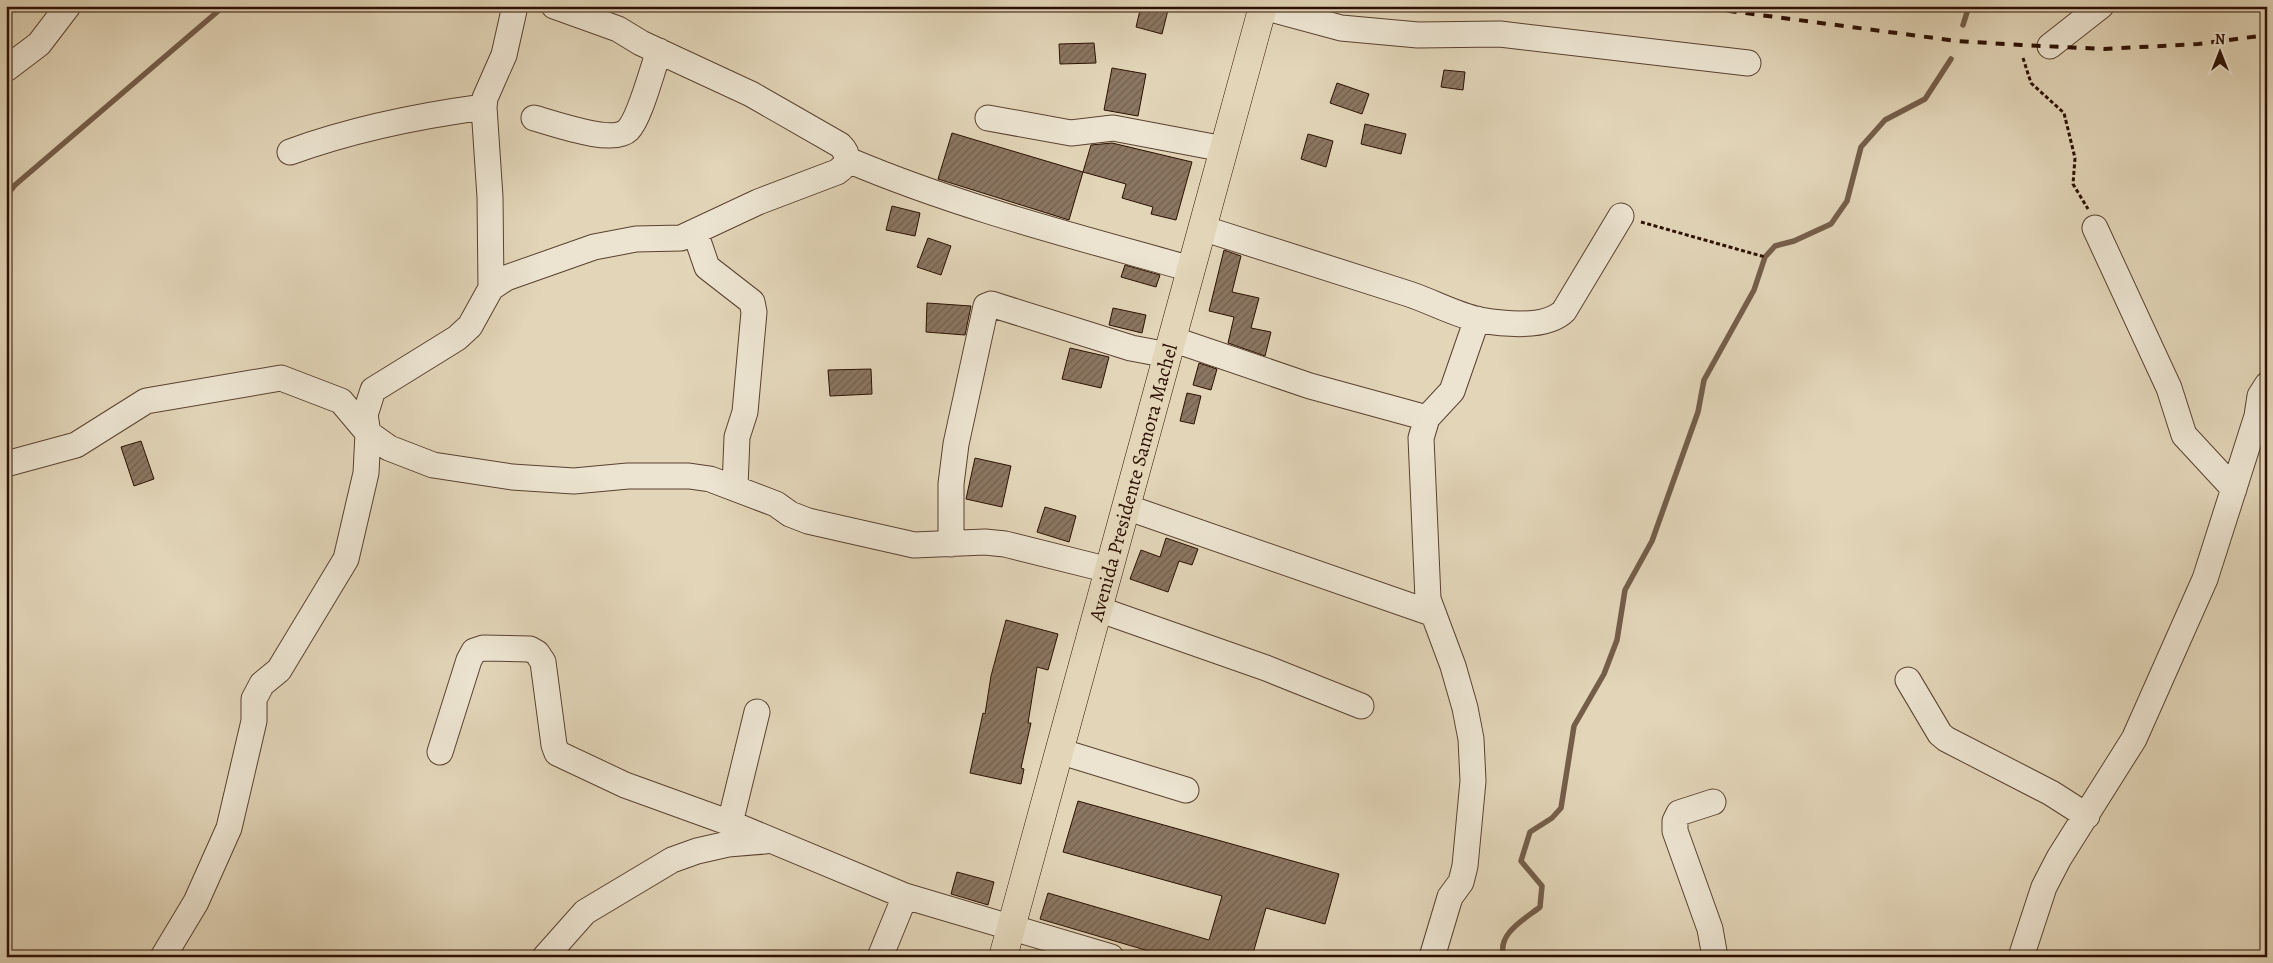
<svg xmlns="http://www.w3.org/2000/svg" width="2273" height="963" viewBox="0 0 2273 963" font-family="Alegreya,serif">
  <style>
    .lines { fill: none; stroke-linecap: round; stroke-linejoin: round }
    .stream { stroke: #745e4a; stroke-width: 5.5 }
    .building { fill: url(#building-hatch); stroke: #2c1003 }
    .minor-casing { stroke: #5a4130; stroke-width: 27 }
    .major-casing { stroke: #2c1003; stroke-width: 29 }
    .path { stroke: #2c1003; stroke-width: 3; stroke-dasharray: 4 2.5; stroke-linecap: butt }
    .minor { stroke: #ece4d1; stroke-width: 25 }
    .major { stroke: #e2d5b8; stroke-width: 28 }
    .rail { stroke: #2c1003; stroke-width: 4; stroke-dasharray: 9 9; stroke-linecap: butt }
    .labels { text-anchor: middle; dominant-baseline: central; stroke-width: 5; stroke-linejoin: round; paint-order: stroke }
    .street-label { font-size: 20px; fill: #2c1003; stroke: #ece4d1 }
  </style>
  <defs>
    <pattern id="building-hatch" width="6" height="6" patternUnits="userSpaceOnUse" patternTransform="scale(1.25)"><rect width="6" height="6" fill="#8b7661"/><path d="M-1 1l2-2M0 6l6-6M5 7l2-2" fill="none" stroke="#725f4e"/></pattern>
  </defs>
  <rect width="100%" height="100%" fill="#e2d5b8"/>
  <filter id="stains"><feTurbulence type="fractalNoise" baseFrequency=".004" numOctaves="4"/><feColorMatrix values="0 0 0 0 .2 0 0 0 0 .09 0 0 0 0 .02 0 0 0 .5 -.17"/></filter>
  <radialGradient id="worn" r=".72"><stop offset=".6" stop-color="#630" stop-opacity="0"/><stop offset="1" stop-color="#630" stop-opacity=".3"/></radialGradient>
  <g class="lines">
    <path class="stream" d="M1963,25L1969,6
      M6,196L15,185L224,6
      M1504,957C1496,934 1525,919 1540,907L1542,886L1521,861L1530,832L1552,818L1561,808L1574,726L1604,674L1617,640L1625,590L1652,541L1698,412L1704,380L1754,290L1765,257L1775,246L1794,241L1831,224L1847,201L1861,147L1885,120L1925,99L1951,59"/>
  </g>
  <path class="building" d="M1141,6H1169L1162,34L1136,27Z
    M1094,43L1096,63L1060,64L1059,44Z
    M1112,68L1146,74L1138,116L1104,110Z
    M1444,70L1465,72L1463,90L1441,87Z
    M1337,83L1369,94L1362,114L1330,103Z
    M1365,124L1406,134L1401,154L1361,144Z
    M952,133L1083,172L1069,220L938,179Z
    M1308,134L1333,141L1326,167L1301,159Z
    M1112,143L1192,162L1176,220L1151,214L1153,207L1122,198L1126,184L1083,172L1091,145Z
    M892,206L920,213L915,236L886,230Z
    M928,238L951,246L941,275L917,267Z
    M1224,250L1241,256L1232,292L1259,298L1251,328L1271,332L1265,356L1228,343L1234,317L1209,311Z
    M1125,265L1160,275L1156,287L1121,277Z
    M927,303L971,306L965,335L926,332Z
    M1113,308L1146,315L1142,333L1109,325Z
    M1070,348L1109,357L1101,388L1062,379Z
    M1199,363L1217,369L1211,390L1193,385Z
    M871,369L872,394L830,396L828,370Z
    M1187,393L1201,396L1194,424L1180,421Z
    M141,441L154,479L134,486L121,447Z
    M975,458L1011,466L1002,507L966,499Z
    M1045,507L1076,516L1069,542L1037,532Z
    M1166,538L1198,549L1192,565L1179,561L1168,592L1130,579L1141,550L1160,557Z
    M1006,620L1058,634L1048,670L1037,667L1028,723H1031L1021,768L1024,769L1021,784L970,773L983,713L985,714L991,676Z
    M1078,801L1339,874L1325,924L1266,908L1252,957H1169L1040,919L1048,893L1209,940L1222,896L1063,852Z
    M957,872L994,882L988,905L951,894Z"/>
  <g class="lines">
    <defs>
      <path id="minor" d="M1260,6L1341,28L1418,35L1500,34L1748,63
        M2050,46L2101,6
        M6,69L39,44L68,6
        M534,118C553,123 613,145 628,130C640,118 652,70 659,51
        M988,118L1071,133L1113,128L1224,149
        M290,152C353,129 417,116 484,107
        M848,160C959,207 1074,236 1191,269
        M1202,228C1271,250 1340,272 1409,294C1433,302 1456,315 1480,320C1504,324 1546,329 1564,311L1621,216
        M2095,228L2169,388L2184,435L2234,489
        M695,232L707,267L752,302L754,312L745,412L737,437L735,487
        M491,288L490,197L484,107L485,98L504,55L515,6
        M1172,339L1310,386L1427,418
        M6,464L76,445L146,401L281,378L341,401L368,433L389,448L433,465L512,477L574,481L628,476H689L710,479L776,504L790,514L808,521L914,545L985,542L1005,544L1109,570
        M1126,507L1431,613
        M951,544V484L956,444L986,306L991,304L1131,348L1168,355
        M1098,609L1266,668L1361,706
        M1908,680L1940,734L1946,739L2051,793L2087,816
        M1059,751L1186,790
        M440,752L469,660L474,651L483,648L530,649L537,653L543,662L554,745L557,753L625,785L730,823L905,896L1111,957
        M1713,802L1679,813L1675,821V831L1710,929L1715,957
        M730,823L757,712
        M163,957L196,902L229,828L254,721V699L262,684L279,670L346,559L366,473L368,433L365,415L373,390L457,338L470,326L491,288L506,278L594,247L636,239L681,238L758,202L837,172C849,164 850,155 840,145L751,94L641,43L618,29L554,6
        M545,957L585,912L672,860L697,851L728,844L765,841
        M880,957L905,896
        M1432,957L1450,897L1461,882L1465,866L1473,781L1471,739L1465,708L1453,666L1428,599L1421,438L1427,418L1452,391L1477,319
        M2021,957L2044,887L2059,858L2134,739L2205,579L2257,416L2260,396L2267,385"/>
      <g id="major">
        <path id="s1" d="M1003,957L1263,6"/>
      </g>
    </defs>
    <use href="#minor" class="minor-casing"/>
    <use href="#major" class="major-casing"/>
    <path class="path" d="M2023,58L2031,83L2064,113L2075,158L2073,184L2088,209
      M1641,222L1765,257"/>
    <use href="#minor" class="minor"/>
    <use href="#major" class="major"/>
    <path class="rail" d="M1692,6L1957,41L2021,45L2104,49L2198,44L2267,35"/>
  </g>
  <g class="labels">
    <g class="street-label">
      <text stroke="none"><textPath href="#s1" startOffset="492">Avenida Presidente Samora Machel</textPath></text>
    </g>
  </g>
  <rect width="2273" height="963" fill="none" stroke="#e2d5b8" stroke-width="25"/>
  <rect x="8" y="8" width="2258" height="948" fill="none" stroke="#2c1003" stroke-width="2.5"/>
  <rect x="12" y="12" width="2248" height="938" fill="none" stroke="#2c1003"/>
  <g transform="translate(2220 52)" stroke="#ece4d1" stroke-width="4" paint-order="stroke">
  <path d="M0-4L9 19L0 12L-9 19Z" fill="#2c1003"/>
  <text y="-8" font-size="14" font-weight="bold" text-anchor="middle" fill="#2c1003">N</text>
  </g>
  <rect width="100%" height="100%" filter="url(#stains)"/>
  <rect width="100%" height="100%" fill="url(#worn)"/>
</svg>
